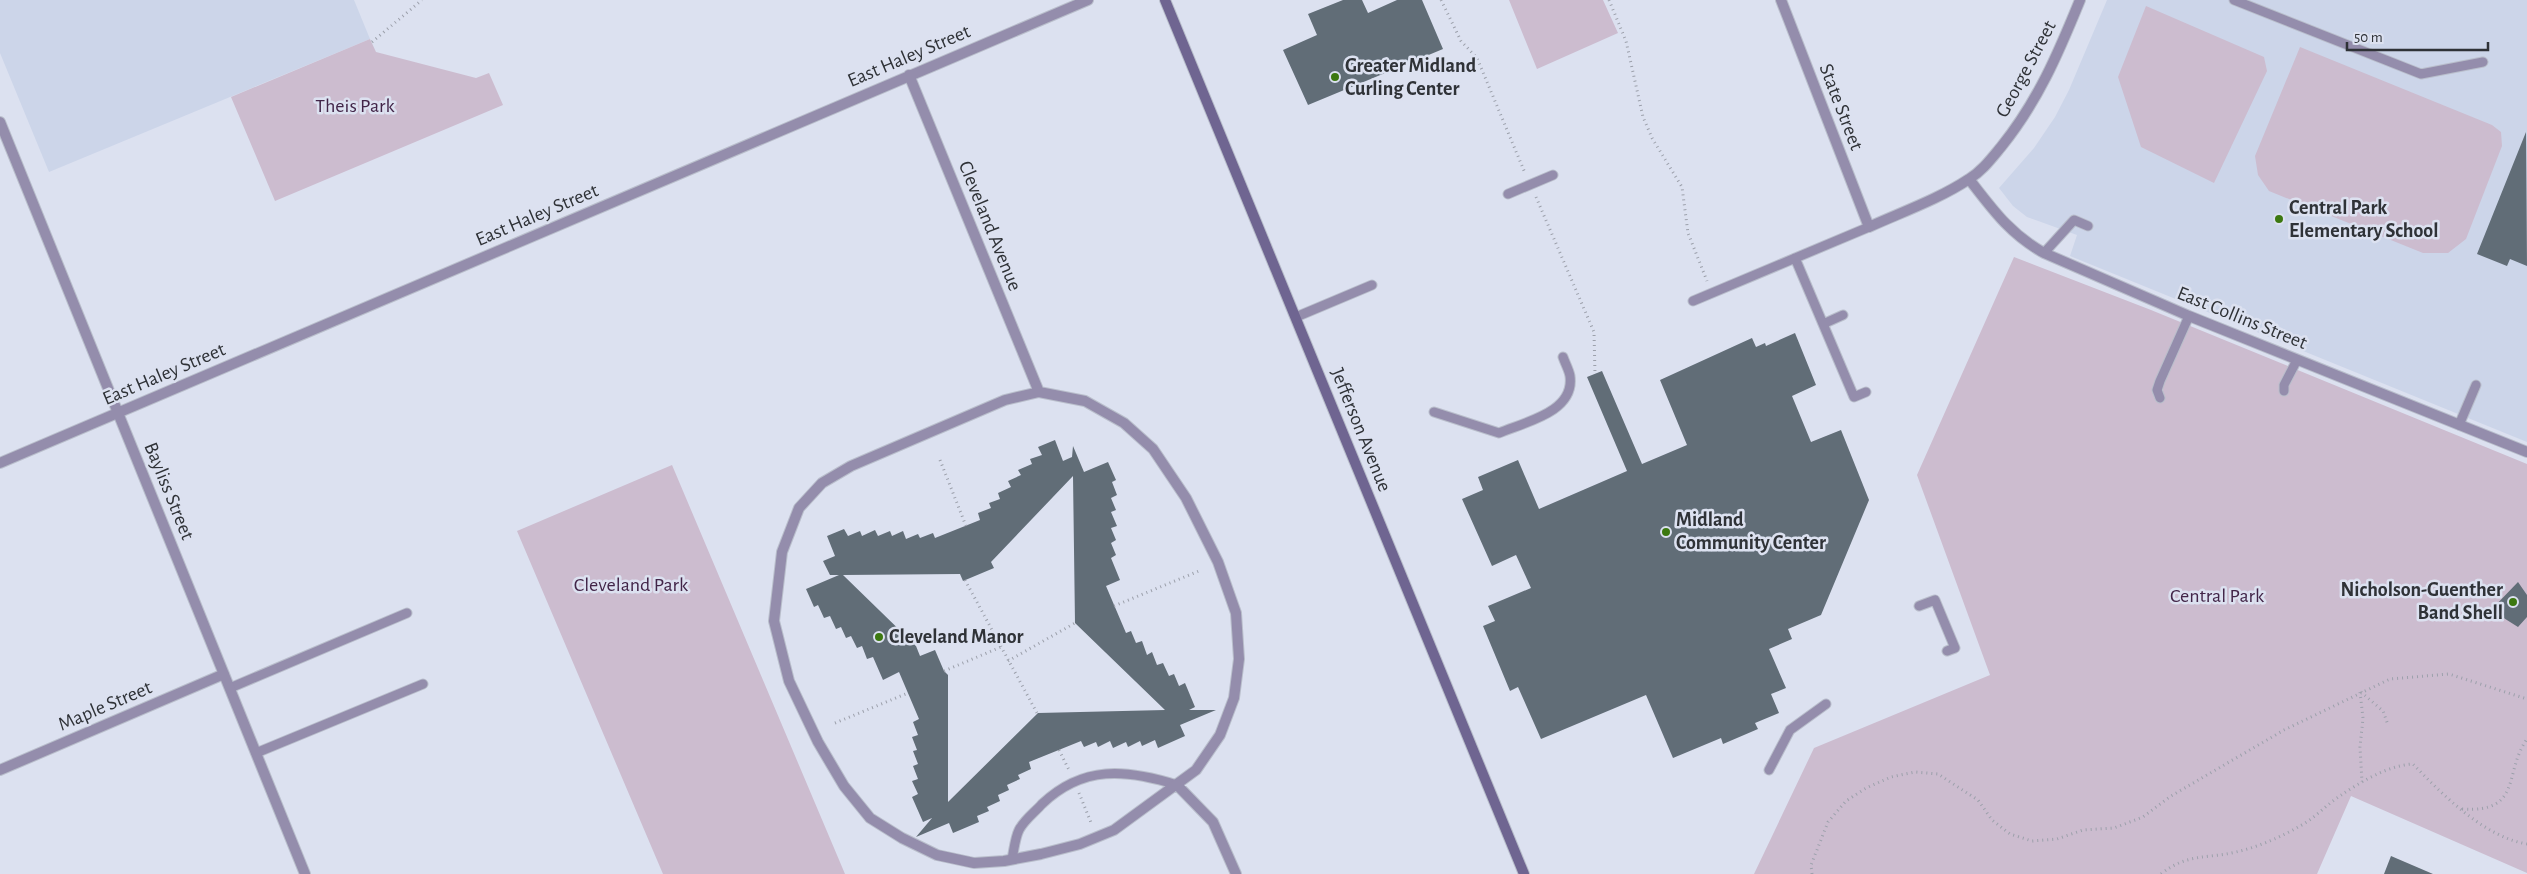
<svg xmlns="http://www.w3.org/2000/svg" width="2527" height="874" viewBox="0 0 2527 874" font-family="'Alegreya Sans',sans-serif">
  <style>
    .built { fill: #ccd5e9 }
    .green { fill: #ccbccf }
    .building { fill: #616d77; fill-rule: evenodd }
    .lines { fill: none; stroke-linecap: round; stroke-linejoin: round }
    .lane-casing { stroke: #b9becb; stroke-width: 11 }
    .street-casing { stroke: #b9becb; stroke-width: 12 }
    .secondary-casing { stroke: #b9becb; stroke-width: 12 }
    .path { stroke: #9ca0ab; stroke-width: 3; stroke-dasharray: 1 4; stroke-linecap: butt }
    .lane { stroke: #948dac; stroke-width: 9 }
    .street { stroke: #948dac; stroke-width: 10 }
    .secondary { stroke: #6f6591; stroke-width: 10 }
    .poi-dot { fill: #3c7810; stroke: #dce1f0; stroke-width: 2 }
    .labels { text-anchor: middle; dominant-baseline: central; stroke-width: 5; stroke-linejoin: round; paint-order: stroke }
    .street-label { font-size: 20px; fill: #2f3237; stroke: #dce1f0 }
    .poi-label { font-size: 20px; font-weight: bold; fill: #2f3237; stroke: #dce1f0; text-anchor: start }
    .park-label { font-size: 20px; fill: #422548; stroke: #dce1f0 }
  </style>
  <rect width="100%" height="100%" fill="#dce1f0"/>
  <path class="built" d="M0,0H354L370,39L49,172L0,53Z
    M2107,0H2527V442L2070,256L2077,235L2027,217L2013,206L1999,188L2034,148L2055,117L2069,90Z"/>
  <path class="green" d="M1509,0H1603L1618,33L1537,69Z
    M2146,6L2264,57L2267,71L2214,183L2141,147L2118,77Z
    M370,39L376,52L476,78L489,73L503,105L275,201L231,97Z
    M2300,47L2492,125L2501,132L2502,146L2466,239L2448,253H2423L2269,191L2258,175L2255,156Z
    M2014,257L2151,310L2527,464V873L2351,796L2317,874H1754L1814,748L1990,675L1917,475Z
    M672,465L845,874H663L517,531Z"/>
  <path class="building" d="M1343,0H1362L1368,13L1397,0H1422L1443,49L1308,105L1283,50L1317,35L1308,14Z
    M2526,132L2527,266L2510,259L2507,266L2477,254Z
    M1795,333L1816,385L1792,396L1811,442L1841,430L1869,500L1821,615L1788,629L1792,639L1769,649L1786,688L1771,694L1779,713L1755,723L1758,729L1723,744L1721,738L1673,758L1646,695L1541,739L1518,687L1510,691L1483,626L1495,621L1488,606L1531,588L1516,555L1492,566L1462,499L1483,490L1478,477L1518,460L1539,509L1627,471L1587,377L1602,371L1642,464L1687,445L1660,380L1752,338L1756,347L1765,343L1766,346Z
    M1055,440L1063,461L1072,457L1073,446L1084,472L1108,462L1116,480L1112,482L1117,495L1111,498L1116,510L1111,512L1117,526L1111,528L1116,540L1111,543L1116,555L1111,558L1120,580L1106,586L1126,633L1131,631L1136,643L1142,641L1147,655L1152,652L1157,665L1163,663L1169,676L1174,674L1179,686L1185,683L1195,707L1189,710H1216L1180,725L1185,736L1158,748L1155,740L1142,746L1140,741L1128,747L1126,742L1113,748L1110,741L1098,747L1096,742L1084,747L1081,741L1029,762L1031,769L1018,775L1020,779L1007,785L1009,790L998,795L1000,801L987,807L989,811L977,816L979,822L953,833L949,823L916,837L932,818L923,822L912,797L918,794L912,781L918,779L913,766L918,764L913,751L917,750L912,737L918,735L913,722L919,719L899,672L883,680L873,657L867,659L862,646L857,648L851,636L846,638L841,627L836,629L830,616L824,618L818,605L814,607L806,589L839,575H830L823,561L835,556L827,536L844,529L848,536L860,531L862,536L875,530L878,536L890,531L892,536L903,531L906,539L918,534L920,538L933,533L935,538L980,520L978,513L991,508L989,503L1000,499L998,493L1011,487L1008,481L1021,475L1018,470L1032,464L1030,459L1042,455L1038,447ZM1073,476L1075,623L1165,710L1038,713L948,802V675L944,671L935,650L920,656L916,646L843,575L960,574L963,581L994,568L991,562Z
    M2518,582L2527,595V617L2518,627L2491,610Z
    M2391,856L2433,874H2384Z"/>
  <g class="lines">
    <defs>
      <path id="lane" d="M2234,0L2421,74L2483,62
        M1508,194L1553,175
        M2044,253L2074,220L2088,226
        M1795,258L1854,397L1866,392
        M1693,301L1869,227
        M1296,317L1372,285
        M1823,324L1843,315
        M2284,391V385L2297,360
        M2160,398L2157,390L2160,381L2189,316
        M1434,412L1499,433C1525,422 1575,412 1570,376C1569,370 1565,363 1563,357
        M2459,425L2476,385
        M1919,606L1935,600L1955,648L1947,651
        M230,688L407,613
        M256,753L423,684
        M1769,770L1790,730L1826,704
        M1012,859C1014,850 1015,838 1019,830C1024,820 1035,812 1042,804C1083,765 1126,769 1177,785"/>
      <path id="street" d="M1781,0L1869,227C1902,212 1939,199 1969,179C1982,171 1991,159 2001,147C2038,101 2058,54 2080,0
        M909,75L1039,392
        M0,122L305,874
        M1969,179C1993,210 2010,234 2044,253L2189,316L2527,452
        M1039,392L1085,401L1124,423L1153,449L1186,498L1218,562L1236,613L1239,659L1234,698L1220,735L1196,770L1114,830L1080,844L1041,854L1004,861L974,863L937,855L902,838L870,818L844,786L818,742L789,681L774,621L782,552L799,508L822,483L851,466L1005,400Z
        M0,463L1088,0
        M0,770L224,674
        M1177,785L1213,822L1236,874"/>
      <path id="secondary" d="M1165,0L1524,874"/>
    </defs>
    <use href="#lane" class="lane-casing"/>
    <use href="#street" class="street-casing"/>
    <use href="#secondary" class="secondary-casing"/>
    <path class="path" d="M1441,0L1461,41L1477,58L1525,173
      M1609,0L1626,41L1643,117L1652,138L1682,187L1688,233L1707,281
      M372,42L422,0
      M1536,197L1594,332L1595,374
      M940,460L966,526
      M965,580L1037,713
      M1114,606L1199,571
      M1008,661L1075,623
      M944,671L1001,647
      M2360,692L2363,718L2360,747L2362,782
      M2361,692L2383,711L2388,725
      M835,723L908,693
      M1059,750L1069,770
      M1079,793L1092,825
      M2462,809C2523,813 2503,773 2527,739
      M1812,874L1811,865L1828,822L1846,801L1866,788L1891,777L1915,772L1938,774L1978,800L1992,820L2010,834L2032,841L2057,839L2083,830L2114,828L2143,817L2171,796L2284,730L2390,679L2449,674L2527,699
      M2161,874C2187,853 2207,859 2236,852C2258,847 2281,837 2300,826C2315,818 2326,805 2340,796C2360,782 2389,765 2413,764C2442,794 2484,837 2527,844"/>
    <use href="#lane" class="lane"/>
    <use href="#street" class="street"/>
    <use href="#secondary" class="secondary"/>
  </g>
  <g class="poi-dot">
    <circle cx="1335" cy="77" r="5"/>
    <circle cx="2279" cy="219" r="5"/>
    <circle cx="1666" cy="532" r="5"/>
    <circle cx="2513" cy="602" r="5"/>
    <circle cx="879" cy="637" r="5"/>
  </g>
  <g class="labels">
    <g class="street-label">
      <text transform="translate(909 56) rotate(-23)">East Haley Street</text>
      <text transform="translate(2026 69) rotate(-62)">George Street</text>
      <text transform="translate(1841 107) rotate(69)">State Street</text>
      <text transform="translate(537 215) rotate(-23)">East Haley Street</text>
      <text transform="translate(990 226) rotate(68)">Cleveland Avenue</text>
      <text transform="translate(2242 318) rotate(22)">East Collins Street</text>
      <text transform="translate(164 374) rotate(-23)">East Haley Street</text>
      <text transform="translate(1361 430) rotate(68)">Jefferson Avenue</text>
      <text transform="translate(169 491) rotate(68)">Bayliss Street</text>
      <text transform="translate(105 706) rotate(-23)">Maple Street</text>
    </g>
    <g class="poi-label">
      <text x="1345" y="66">Greater Midland<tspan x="1345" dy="23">Curling Center</tspan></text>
      <text x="2289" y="208">Central Park<tspan x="2289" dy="23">Elementary School</tspan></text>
      <text x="1676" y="520">Midland<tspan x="1676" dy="23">Community Center</tspan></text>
      <text x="2503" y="590" text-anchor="end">Nicholson-Guenther<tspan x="2503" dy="23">Band Shell</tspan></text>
      <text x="889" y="637">Cleveland Manor</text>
    </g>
    <g class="park-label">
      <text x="355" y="106">Theis Park</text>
      <text x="631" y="585">Cleveland Park</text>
      <text x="2217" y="596">Central Park</text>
    </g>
  </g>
  <path d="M2347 42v8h141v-8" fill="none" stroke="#2f3237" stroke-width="2.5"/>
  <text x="2354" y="42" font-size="15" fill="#2f3237" stroke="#dce1f0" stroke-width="4" paint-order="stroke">50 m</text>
</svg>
